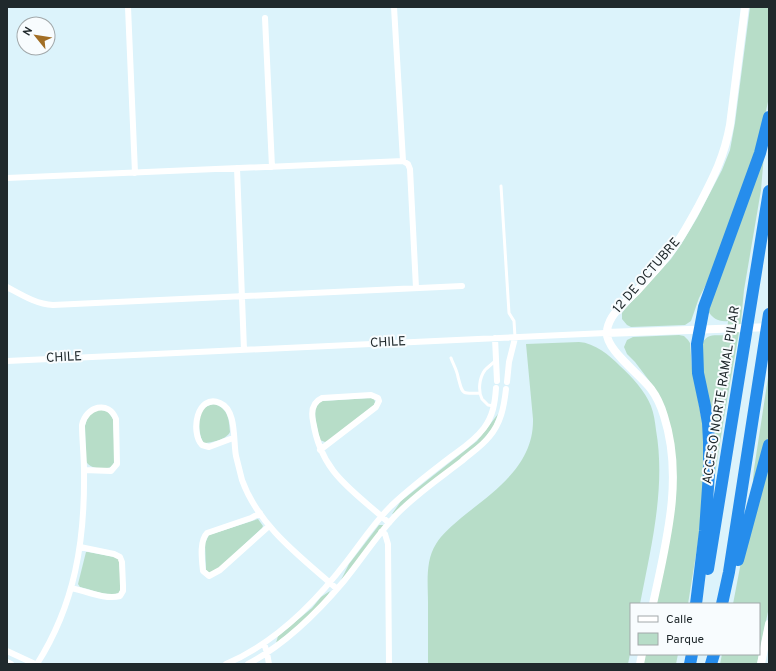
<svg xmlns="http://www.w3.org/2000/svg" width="776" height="671" viewBox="0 0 776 671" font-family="Overpass,sans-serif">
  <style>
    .green { fill: #b7ddc8 }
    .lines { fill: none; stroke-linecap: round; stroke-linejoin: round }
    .service { stroke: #fff; stroke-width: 3 }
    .minor { stroke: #fff; stroke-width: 6 }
    .tertiary { stroke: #fff; stroke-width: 8 }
    .motorway { stroke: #268dec; stroke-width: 12 }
    .labels { text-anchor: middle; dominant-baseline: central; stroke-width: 4; stroke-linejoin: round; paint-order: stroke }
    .street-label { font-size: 13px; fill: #20292c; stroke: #f8fcfe }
  </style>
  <rect width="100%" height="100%" fill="#dcf3fb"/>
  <path class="green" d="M750,7H769V97L763,125L755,155L713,271L699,298L691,321L685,325L631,327L627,325L622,319V313L625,309L671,259L682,243L697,218L722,170L730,150L735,123Z
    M764,154L761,190L744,290L741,321L724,418L711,500L701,345C708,332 714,336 727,335L728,321C719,322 713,319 708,311Z
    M679,335L684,336L688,340L690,343L692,368L705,437L703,511L688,604H656L676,462L654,387L635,362L627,354L624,347L627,340L633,337Z
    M579,342C595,343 609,355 620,366C632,377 645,391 651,406C654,414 655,422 656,430C666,488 651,547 640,604H631V649L628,664H428C428,644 428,624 428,603C428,584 425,561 436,544C442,534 452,526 461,518C493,492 534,466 533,419L526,344Z
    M769,371V434L760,469L754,482L753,479L754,469Z
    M371,398L374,399L375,402L374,405L330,440L325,442L320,440C318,429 309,407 322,401Z
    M214,404C228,408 229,419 230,432C227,439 212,443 204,443C199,439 198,419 201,412C204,407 209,405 214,404Z
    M99,409L108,412L113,419L115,460L112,467C104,469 90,470 86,461L85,426L88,415Z
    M498,414L493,428L480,443L395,513L392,514L401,501L477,441Z
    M769,455V607L759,654V604H733L745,541Z
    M258,519L263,526L262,528L215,572L208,573L206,570L205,543L209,535Z
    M379,525H384L344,577L341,580L349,564Z
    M86,552H88L115,557L119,559L121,588L119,593C107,597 93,590 80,587L78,584Z
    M330,591C322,608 292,631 276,643L278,636L312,608L321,597Z
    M645,654H678L676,664H643Z
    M722,654H759L757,664H720Z"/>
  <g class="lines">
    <path class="service" d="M501,186L509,313L514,321L515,337
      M451,358C453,364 457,370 458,377C463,394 460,394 480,393
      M494,406L488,405L482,399C478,391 479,378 485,370C488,367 492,364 495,361"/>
    <path class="minor" d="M128,7L135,173
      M394,7L403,161
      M265,18L272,167
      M237,168L244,350
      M7,178L403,161L408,164L410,169L416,288
      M7,287C22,295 36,304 53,305L462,286
      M495,338L497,381
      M7,361L606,333
      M507,382L509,362L515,338
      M233,438L209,447L202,445C190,432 197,393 220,403C237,410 233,441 236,456C238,464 240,472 242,480C259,527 301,557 337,589
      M320,450L376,407L379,401L378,398L371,395L322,398C313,402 311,411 313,421C321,474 353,490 389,523
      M260,513L251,518L207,533C199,541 202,561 203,571L209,576L220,570L269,526
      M381,532L385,534L388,544L389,664
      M71,588C86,591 105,600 120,596L123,591V586L122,562L120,557L114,554L80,547
      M264,643L267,653L269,664
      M7,651L35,664
      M7,662L11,664
      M37,664C75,604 85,541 84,471C84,455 82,440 82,425C86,406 109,400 116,419L117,464L111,471L84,470
      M226,664C275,643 315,603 347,561C361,543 374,523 391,506C410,488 431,472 452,456C463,448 475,440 484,428C493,416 495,403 496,388
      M248,664C286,644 317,613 344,581C362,559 377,535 396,515C416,494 440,478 462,461C471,453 482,446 489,437C501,423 504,407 506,389"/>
    <path class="tertiary" d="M606,333L769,327
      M653,604C666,543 684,478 664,416C661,406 657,397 651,389C640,374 603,348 607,330C610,313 625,303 636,292C644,283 652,274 660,265C676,247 687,227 698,207C713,178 724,158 730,125L745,7
      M640,664L642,654
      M761,664L769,624"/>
    <path class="motorway" d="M738,560L769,445
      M708,569L769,191
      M696,604L705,531L709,473V442L708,423L705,406L698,373L697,344L704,307L760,153L769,117
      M722,604L729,572L769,314
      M690,664L692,654
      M711,664L714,654"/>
  </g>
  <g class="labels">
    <g class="street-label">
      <text transform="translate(647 276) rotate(-49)">12 DE OCTUBRE</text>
      <text transform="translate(388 343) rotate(-3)">CHILE</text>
      <text transform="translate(64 358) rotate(-3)">CHILE</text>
      <text transform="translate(722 395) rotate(-81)">ACCESO NORTE RAMAL PILAR</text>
    </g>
  </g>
  <rect width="776" height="671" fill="none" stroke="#20292c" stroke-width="16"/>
  <rect x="630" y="603" width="130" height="52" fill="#f8fcfe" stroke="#a2a8aa"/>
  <rect x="638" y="616" width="20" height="6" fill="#ffffff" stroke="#a2a8aa"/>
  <text x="666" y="623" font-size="12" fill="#20292c">Calle</text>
  <rect x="638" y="633" width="20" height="12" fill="#b7ddc8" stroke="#a2a8aa"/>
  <text x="666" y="643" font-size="12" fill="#20292c">Parque</text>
  <g transform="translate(36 36) rotate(300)"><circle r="19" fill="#f8fcfe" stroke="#a2a8aa"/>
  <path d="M0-3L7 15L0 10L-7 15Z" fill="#a16e25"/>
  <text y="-6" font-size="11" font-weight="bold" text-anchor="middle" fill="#20292c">N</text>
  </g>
</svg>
